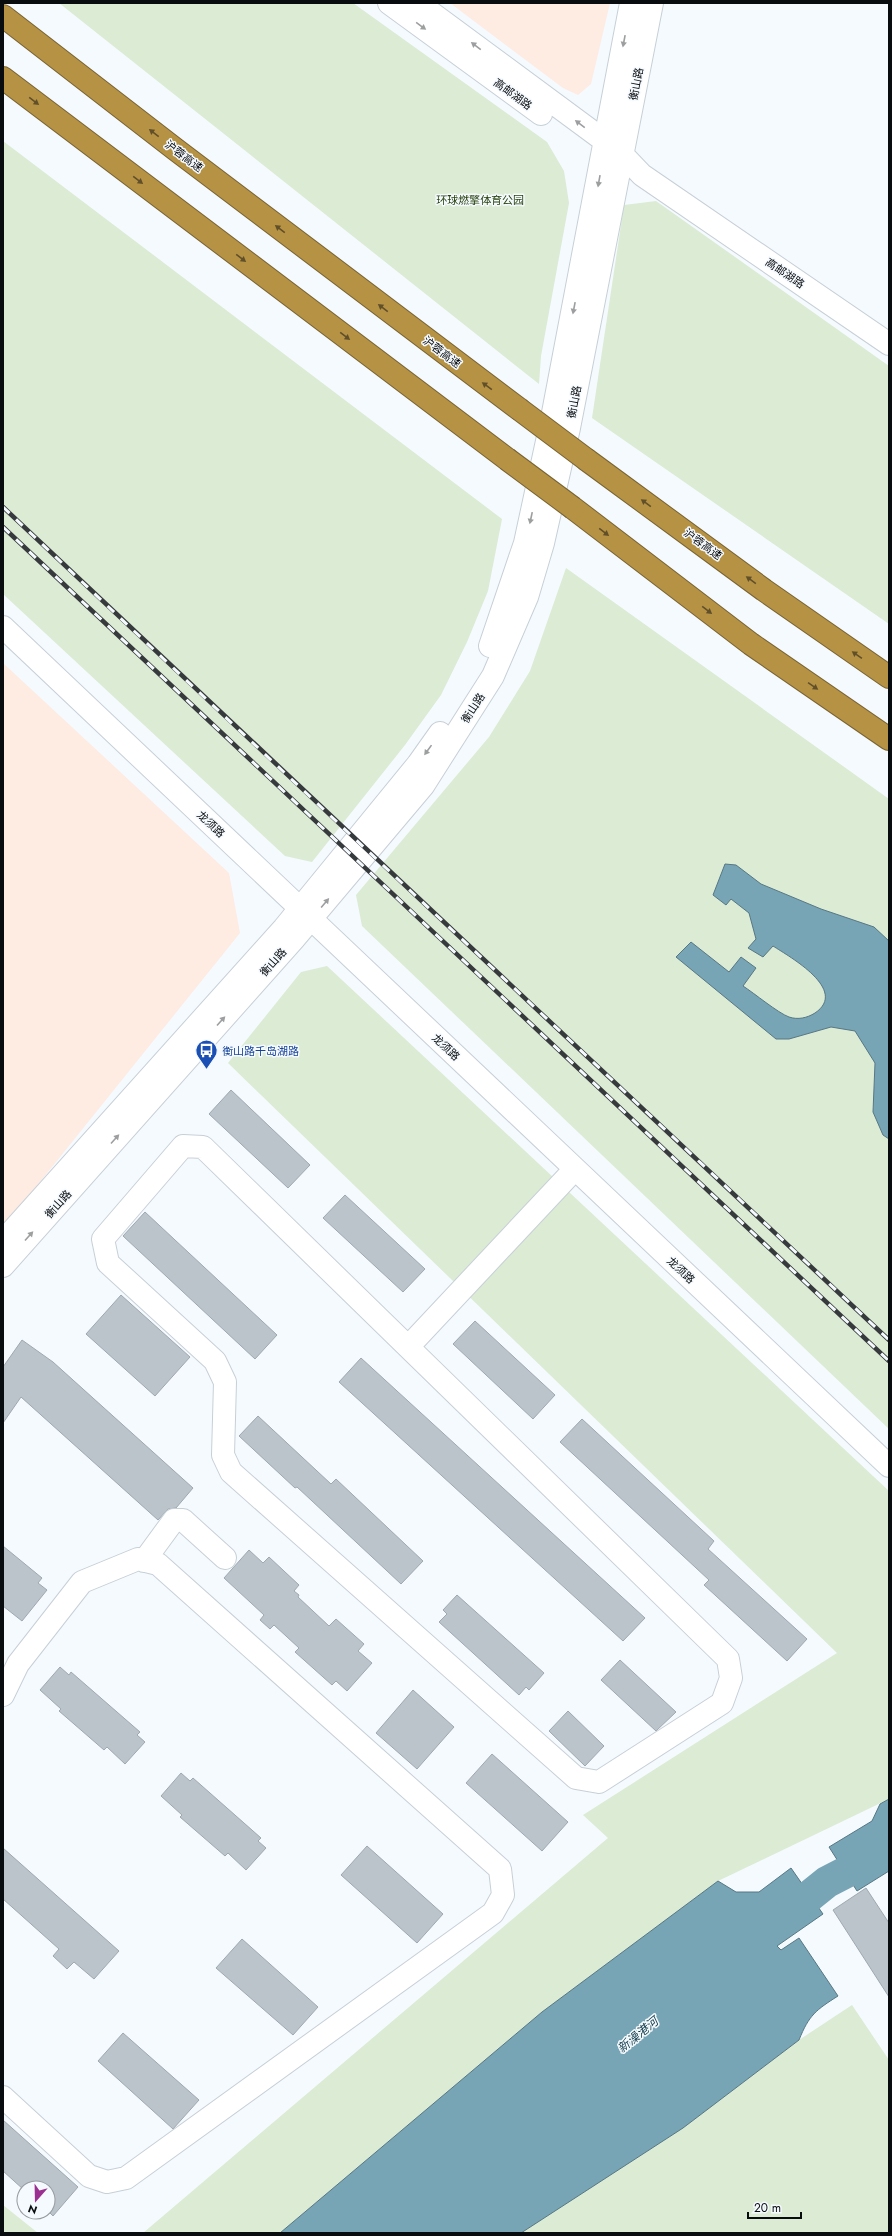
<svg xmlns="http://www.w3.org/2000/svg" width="892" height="2236" viewBox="0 0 892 2236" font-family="Jost,'Noto Sans SC',sans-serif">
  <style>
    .commercial { fill: #feebe2 }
    .green { fill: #dcebd3 }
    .water { fill: #77a5b6; stroke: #567784 }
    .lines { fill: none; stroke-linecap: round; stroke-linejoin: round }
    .river { stroke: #77a5b6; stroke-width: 32 }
    .building { fill: #bbc3cb; stroke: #a0a9b0 }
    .minor-casing { stroke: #c7d0d7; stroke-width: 24 }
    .highway-casing { stroke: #796331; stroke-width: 24 }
    .minor { stroke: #fff; stroke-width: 22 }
    .highway { stroke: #b69244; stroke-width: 22 }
    .rail-casing { stroke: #373a3d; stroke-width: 4.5 }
    .rail { stroke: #f5faff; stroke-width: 3; stroke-dasharray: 9; stroke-linecap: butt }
    .highway-bridge-casing { stroke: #796331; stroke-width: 24; stroke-linecap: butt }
    .highway-bridge { stroke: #b69244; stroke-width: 22 }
    .oneway { fill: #9d9e9f }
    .oneway2 { fill: #604f29 }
    .labels { text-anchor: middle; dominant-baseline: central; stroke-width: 3; stroke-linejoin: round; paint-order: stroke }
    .street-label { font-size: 11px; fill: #090c0e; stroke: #f5faff }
    .park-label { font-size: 11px; fill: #28430e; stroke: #f5faff }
    .transit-label { font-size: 11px; fill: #164399; stroke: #f5faff; text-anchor: start }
    .water-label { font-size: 12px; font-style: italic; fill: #103a48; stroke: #f5faff }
  </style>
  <rect width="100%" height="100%" fill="#f5faff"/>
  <path class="commercial" d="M450,3H610L591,84L578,95L563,88Z
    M3,663L229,873L240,933L3,1228Z"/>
  <path class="green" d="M59,3H353L547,142L564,171L569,203L541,356L539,384Z
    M3,141L502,519L488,591L467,642L441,695L405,745L312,862L285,856L3,594Z
    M656,201L889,366V624L592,418L624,205Z
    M566,568L889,799V1429L362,926L356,895L489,737L530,671Z
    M327,966L889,1491V1799L718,1881L542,2012L280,2233H143L608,1838L583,1815L837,1653L228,1063L301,972Z
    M852,2005L889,2060V2233H521L683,2128L799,2040Z
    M3,2205L38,2233H3Z"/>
  <path class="water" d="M725,864L736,865L761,884L821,909L874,927L889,941V1139L883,1135L873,1112L875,1063L855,1031L831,1027L789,1039H776L676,957L691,942L729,972L741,957L756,968L743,986C754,993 778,1013 789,1017C798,1020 807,1018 815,1013C849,990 790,957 773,946L763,957L748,948L756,939L749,913L731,899L726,905L713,895Z
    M889,1799V1871L857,1891L829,1847L872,1821L880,1804Z
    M791,1868L823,1914L777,1946L781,1950L799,1938L838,1996C816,2010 809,2015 799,2040L683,2128L521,2233H280L542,2012L718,1881L736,1892H759Z"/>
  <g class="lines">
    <path class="river" d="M776,1923L827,1882L889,1850"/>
  </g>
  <path class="building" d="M231,1090L310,1165L288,1188L209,1114Z
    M345,1195L425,1269L403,1292L323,1218Z
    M145,1212L277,1335L255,1359L123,1236Z
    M121,1295L190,1357L155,1396L86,1334Z
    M475,1321L555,1395L533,1419L453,1344Z
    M22,1340L53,1362L193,1488L176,1508L168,1509L158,1520L21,1397L3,1423V1367Z
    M361,1358L645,1618L623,1641L339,1382Z
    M258,1416L331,1484L336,1479L423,1561L401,1584L297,1487L295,1488L239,1436Z
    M582,1419L714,1541L708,1549L807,1639L787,1661L704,1585L709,1580L560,1442Z
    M3,1546L42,1578L38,1583L47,1590L22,1621L3,1606Z
    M249,1550L263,1563L269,1557L299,1585L294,1591L299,1595L298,1597L329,1626L336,1619L364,1644L358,1651L372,1663L347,1691L336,1681L332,1685L295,1652L299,1648L274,1625L270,1629L260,1620L264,1615L224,1578Z
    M457,1595L544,1673L529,1690L526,1687L519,1695L439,1622L447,1614L443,1610Z
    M620,1660L676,1712L656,1731L601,1680Z
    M60,1667L69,1675L71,1672L140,1732L137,1735L145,1742L125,1764L107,1747L104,1750L59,1711L61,1709L40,1690Z
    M413,1690L454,1727L417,1769L376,1733Z
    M568,1711L604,1746L585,1766L549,1731Z
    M492,1754L568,1822L542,1851L466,1783Z
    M181,1773L190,1781L193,1778L261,1838L258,1841L266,1848L246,1870L228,1853L225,1856L180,1817L182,1815L161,1796Z
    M367,1846L443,1914L417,1943L341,1875Z
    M3,1848L119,1951L94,1979L74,1962L67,1969L53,1956L59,1949L3,1899Z
    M866,1888L889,1923V1997L833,1910Z
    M242,1939L318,2007L293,2035L216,1968Z
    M123,2033L199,2100L173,2129L98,2061Z
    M3,2120L78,2187L53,2216L48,2211V2188H24V2190L3,2171Z"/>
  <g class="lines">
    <defs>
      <path id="minor" d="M389,3L541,114
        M418,3L621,153L642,175L889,344
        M3,627L889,1466
        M490,646L525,543L552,418L631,3
        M183,1146L203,1147L728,1659L731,1678L722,1703L599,1782L576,1778L231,1472L223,1455L225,1382L215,1361L108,1263L103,1239Z
        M3,1241L284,928L418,764L440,733
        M3,1266L294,939L423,786L493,676L527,597L543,543L569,428L652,3
        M408,1347L575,1169
        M144,1561L174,1520H183L225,1558
        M3,1695L18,1664L82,1582L138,1559L158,1564L500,1869L503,1895L493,1913L126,2178L107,2182L89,2176L3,2097"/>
      <path id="highway" d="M3,16L175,149L519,409
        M3,78L507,459
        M587,460L764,590L889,677
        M573,508L751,644L889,739"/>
    </defs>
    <use href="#minor" class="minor-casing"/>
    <use href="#highway" class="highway-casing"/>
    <use href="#minor" class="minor"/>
    <use href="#highway" class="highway"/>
    <defs>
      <path id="rail" d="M3,507C297,786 594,1062 889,1340
        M3,527L889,1361"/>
    </defs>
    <use href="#rail" class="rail-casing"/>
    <use href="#rail" class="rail"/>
    <defs>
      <path id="highway-bridge" d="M519,409L587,460
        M507,459L573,508"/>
    </defs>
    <use href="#highway-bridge" class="highway-bridge-casing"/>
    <use href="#highway-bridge" class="highway-bridge"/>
  </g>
  <defs><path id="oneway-solid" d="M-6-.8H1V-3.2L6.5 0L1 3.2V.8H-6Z"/></defs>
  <g class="oneway">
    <use href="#oneway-solid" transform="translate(421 26) rotate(36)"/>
    <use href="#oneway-solid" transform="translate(624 41) rotate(101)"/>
    <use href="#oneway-solid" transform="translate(476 46) rotate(-143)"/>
    <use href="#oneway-solid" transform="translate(580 124) rotate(-143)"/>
    <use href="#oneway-solid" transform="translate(599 181) rotate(100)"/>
    <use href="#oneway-solid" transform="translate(574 308) rotate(101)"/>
    <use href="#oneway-solid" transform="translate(531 518) rotate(102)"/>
    <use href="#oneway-solid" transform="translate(428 750) rotate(126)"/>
    <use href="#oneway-solid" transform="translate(325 903) rotate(-50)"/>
    <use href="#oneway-solid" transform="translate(221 1021) rotate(-48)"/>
    <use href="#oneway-solid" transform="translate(115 1139) rotate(-48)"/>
    <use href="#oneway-solid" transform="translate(29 1236) rotate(-48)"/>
  </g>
  <g class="oneway2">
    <use href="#oneway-solid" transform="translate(34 101) rotate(37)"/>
    <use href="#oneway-solid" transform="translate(154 133) rotate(-142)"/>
    <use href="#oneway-solid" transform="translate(138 180) rotate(37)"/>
    <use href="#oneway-solid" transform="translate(280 229) rotate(-143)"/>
    <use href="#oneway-solid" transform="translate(241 258) rotate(37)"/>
    <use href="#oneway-solid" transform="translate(383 308) rotate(-143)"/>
    <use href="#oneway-solid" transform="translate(345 336) rotate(37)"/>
    <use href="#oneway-solid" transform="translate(487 386) rotate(-144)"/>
    <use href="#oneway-solid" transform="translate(646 503) rotate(-144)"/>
    <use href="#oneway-solid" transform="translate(604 532) rotate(37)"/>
    <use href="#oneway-solid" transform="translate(751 580) rotate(-144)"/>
    <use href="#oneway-solid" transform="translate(707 610) rotate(37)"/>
    <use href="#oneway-solid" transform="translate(857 655) rotate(-145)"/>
    <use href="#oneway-solid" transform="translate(813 686) rotate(35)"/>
  </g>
  <defs>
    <symbol id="bus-pin" viewBox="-11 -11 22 30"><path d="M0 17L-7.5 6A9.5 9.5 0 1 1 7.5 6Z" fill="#1a4fb4" stroke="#f5faff"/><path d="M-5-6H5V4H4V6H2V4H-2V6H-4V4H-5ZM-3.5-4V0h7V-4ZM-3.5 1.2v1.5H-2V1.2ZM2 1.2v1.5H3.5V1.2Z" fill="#fff"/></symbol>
  </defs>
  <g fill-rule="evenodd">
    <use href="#bus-pin" x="194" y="1038" width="25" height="34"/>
  </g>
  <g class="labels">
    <g class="street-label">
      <text transform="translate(636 84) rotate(-79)">衡山路</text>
      <text transform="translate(513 94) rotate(36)">高邮湖路</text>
      <text transform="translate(184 156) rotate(37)">沪蓉高速</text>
      <text transform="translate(785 273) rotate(34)">高邮湖路</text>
      <text transform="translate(442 352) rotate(37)">沪蓉高速</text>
      <text transform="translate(574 402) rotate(-79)">衡山路</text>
      <text transform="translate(703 544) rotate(36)">沪蓉高速</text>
      <text transform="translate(473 708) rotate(-57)">衡山路</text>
      <text transform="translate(211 824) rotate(43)">龙须路</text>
      <text transform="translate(273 962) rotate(-48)">衡山路</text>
      <text transform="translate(446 1047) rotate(43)">龙须路</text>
      <text transform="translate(58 1204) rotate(-48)">衡山路</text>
      <text transform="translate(681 1270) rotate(43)">龙须路</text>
    </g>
    <g class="park-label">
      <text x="480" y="200">环球燃擎体育公园</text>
    </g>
    <g class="transit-label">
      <text x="222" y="1051">衡山路千岛湖路</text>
    </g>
    <g class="water-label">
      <text transform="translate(638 2035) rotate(-39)">新澡港河</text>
    </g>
  </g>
  <rect width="892" height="2236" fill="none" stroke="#090c0e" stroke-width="8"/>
  <g transform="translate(36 2200) rotate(200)"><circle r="19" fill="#f5faff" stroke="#979b9f"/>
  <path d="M0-3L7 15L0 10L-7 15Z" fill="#9c3091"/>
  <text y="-6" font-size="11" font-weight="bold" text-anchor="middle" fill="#090c0e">N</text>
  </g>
  <path d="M748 2212v6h53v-6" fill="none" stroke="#090c0e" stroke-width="2"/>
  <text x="754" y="2212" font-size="12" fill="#090c0e" stroke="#f5faff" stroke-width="3" paint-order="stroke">20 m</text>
</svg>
